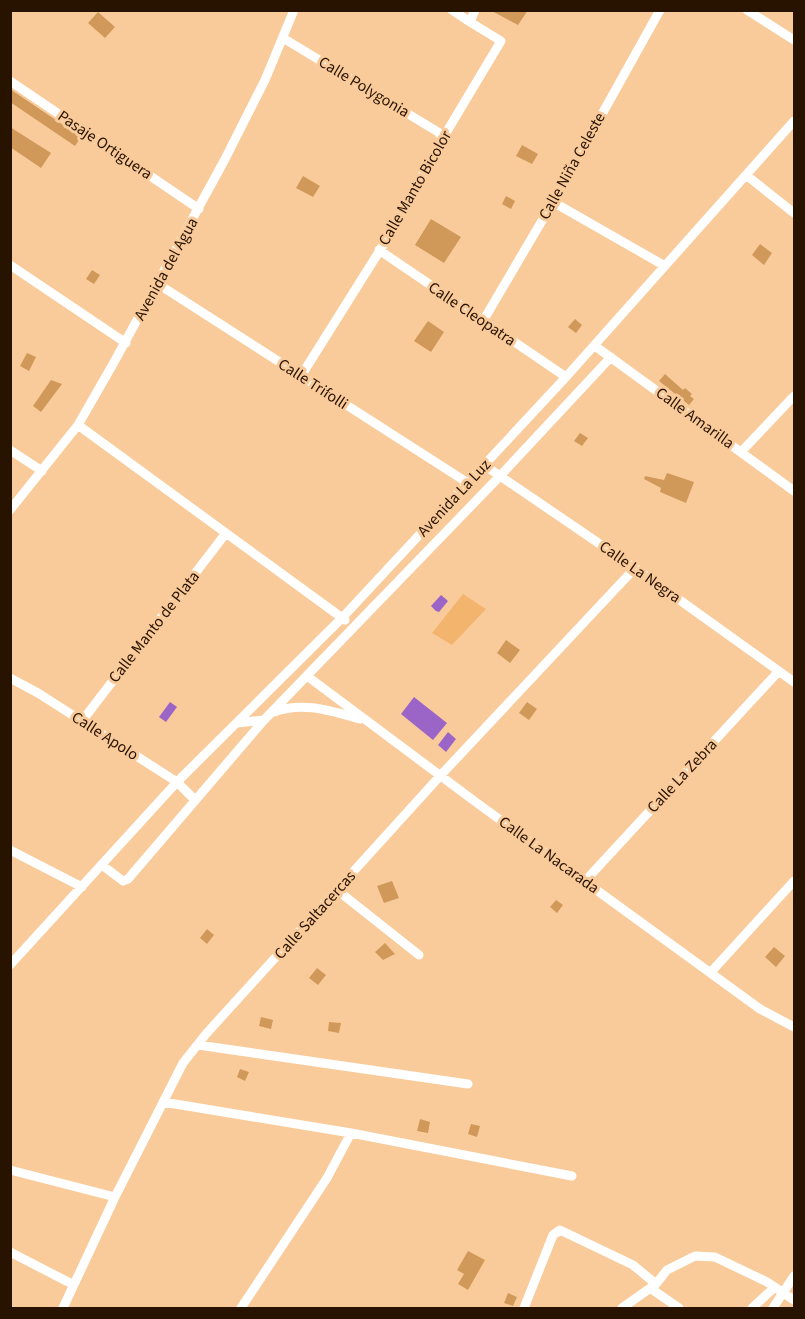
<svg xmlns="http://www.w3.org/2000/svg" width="805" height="1319" viewBox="0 0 805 1319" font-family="'Source Sans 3',sans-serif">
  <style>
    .green { fill: #f3b46e }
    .water { fill: #9b65c7 }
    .building { fill: #d0995a }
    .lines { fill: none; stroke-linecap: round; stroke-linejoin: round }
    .street { stroke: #fff; stroke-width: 9 }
    .labels { text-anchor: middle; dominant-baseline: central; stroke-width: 6; stroke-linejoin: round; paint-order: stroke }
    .street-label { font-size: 16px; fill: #281300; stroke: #facb9a }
  </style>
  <rect width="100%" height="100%" fill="#facb9a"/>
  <path class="green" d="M463,594L486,609L452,645L432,633Z"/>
  <path class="water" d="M441,595L448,601L439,612L436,611L431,606Z
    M414,697L447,723L433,740L401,714Z
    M170,702L177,707L166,722L159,717Z
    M448,732L456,739L446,752L438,745Z"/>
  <path class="building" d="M490,10H528L518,25Z
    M98,12L115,27L105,38L88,23Z
    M10,89L81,137L75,146L10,102Z
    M10,127L51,153L41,168L10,147Z
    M522,145L538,154L532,164L516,156Z
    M303,176L320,186L313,197L296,188Z
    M506,196L515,201L511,209L502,204Z
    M431,219L461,237L444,263L415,245Z
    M760,244L772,253L764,265L752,255Z
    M92,270L100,275L94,284L86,279Z
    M575,319L582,325L576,333L568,327Z
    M428,321L444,332L431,352L414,341Z
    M27,353L36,357L29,371L20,366Z
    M665,374L683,390L685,388L692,394L690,396L694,399L689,405L659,381Z
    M51,380L62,384L41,412L33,406Z
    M580,433L588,438L582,446L574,441Z
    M667,473L694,482L686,503L660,492L661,488L644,479L645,476L664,480Z
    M506,640L520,650L510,663L497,653Z
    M527,702L537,709L529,720L519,713Z
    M392,881L399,898L384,903L377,886Z
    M556,900L563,905L557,913L550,907Z
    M207,929L214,935L207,944L200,938Z
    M385,943L395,954L383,960L375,952Z
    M774,947L785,956L776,967L765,957Z
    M317,968L326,975L318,985L309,978Z
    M261,1017L273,1020L271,1029L259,1026Z
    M329,1022L341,1023L339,1033L328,1031Z
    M240,1069L249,1072L245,1081L237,1077Z
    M420,1119L430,1122L428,1133L417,1131Z
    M471,1124L480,1126L477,1137L468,1134Z
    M468,1251L485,1260L468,1290L458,1284L464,1274L457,1270Z
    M508,1293L517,1297L513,1306L504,1303Z"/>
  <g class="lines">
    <path class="street" d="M452,10L470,22
      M747,10L794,40
      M283,38L438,132L443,138
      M10,81L199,209
      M746,175L794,213
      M553,202L665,266
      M379,250L566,377
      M10,265L126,343
      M158,284L468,483
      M483,321L553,202L660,10
      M595,346L794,491
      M301,376L387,239L443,138L501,41L470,22L475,10
      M78,425L345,620
      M10,450L42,471
      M741,452L794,396
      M484,465L635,568L794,682
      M10,510L78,425L113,364L224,161L265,80L294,10
      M307,676L477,803L760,1009L794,1027
      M10,678L38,693L177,782L195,800
      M274,712C303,701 331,711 360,719
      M82,721L226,533
      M237,723L264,720
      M10,850L82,887
      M102,865L123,881L128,879L264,720L500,476L611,357
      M585,881L779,671
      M337,890L419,955
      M10,965L177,782L342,618L566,377L794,121
      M711,972L794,881
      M198,1045L468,1084
      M163,1102L351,1133L572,1176
      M10,1170L115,1197
      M10,1252L74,1285
      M650,1288L679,1308
      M63,1308L115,1197L183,1063L206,1034L440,776L635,568
      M241,1308L327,1178L351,1133
      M524,1308L553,1235L560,1230L633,1265L656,1284
      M622,1308L656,1284L667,1270L695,1256L715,1257L767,1282L794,1300
      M752,1308L775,1287
      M773,1308L794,1276"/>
  </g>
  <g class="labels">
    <g class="street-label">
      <text transform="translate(364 87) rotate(31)">Calle Polygonia</text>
      <text transform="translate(105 145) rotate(34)">Pasaje Ortiguera</text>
      <text transform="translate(572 166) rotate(-61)">Calle Niña Celeste</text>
      <text transform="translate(415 188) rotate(-60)">Calle Manto Bicolor</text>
      <text transform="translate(166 269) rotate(-61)">Avenida del Agua</text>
      <text transform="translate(472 314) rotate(34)">Calle Cleopatra</text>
      <text transform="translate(313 384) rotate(33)">Calle Trifolli</text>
      <text transform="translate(695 418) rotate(36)">Calle Amarilla</text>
      <text transform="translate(454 498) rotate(-47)">Avenida La Luz</text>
      <text transform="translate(640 572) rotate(35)">Calle La Negra</text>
      <text transform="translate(154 627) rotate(-52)">Calle Manto de Plata</text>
      <text transform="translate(105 736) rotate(33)">Calle Apolo</text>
      <text transform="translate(682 776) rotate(-47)">Calle La Zebra</text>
      <text transform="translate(549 855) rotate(36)">Calle La Nacarada</text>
      <text transform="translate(315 915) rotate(-48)">Calle Saltacercas</text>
    </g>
  </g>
  <rect width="805" height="1319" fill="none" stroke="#281300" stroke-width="24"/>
</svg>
